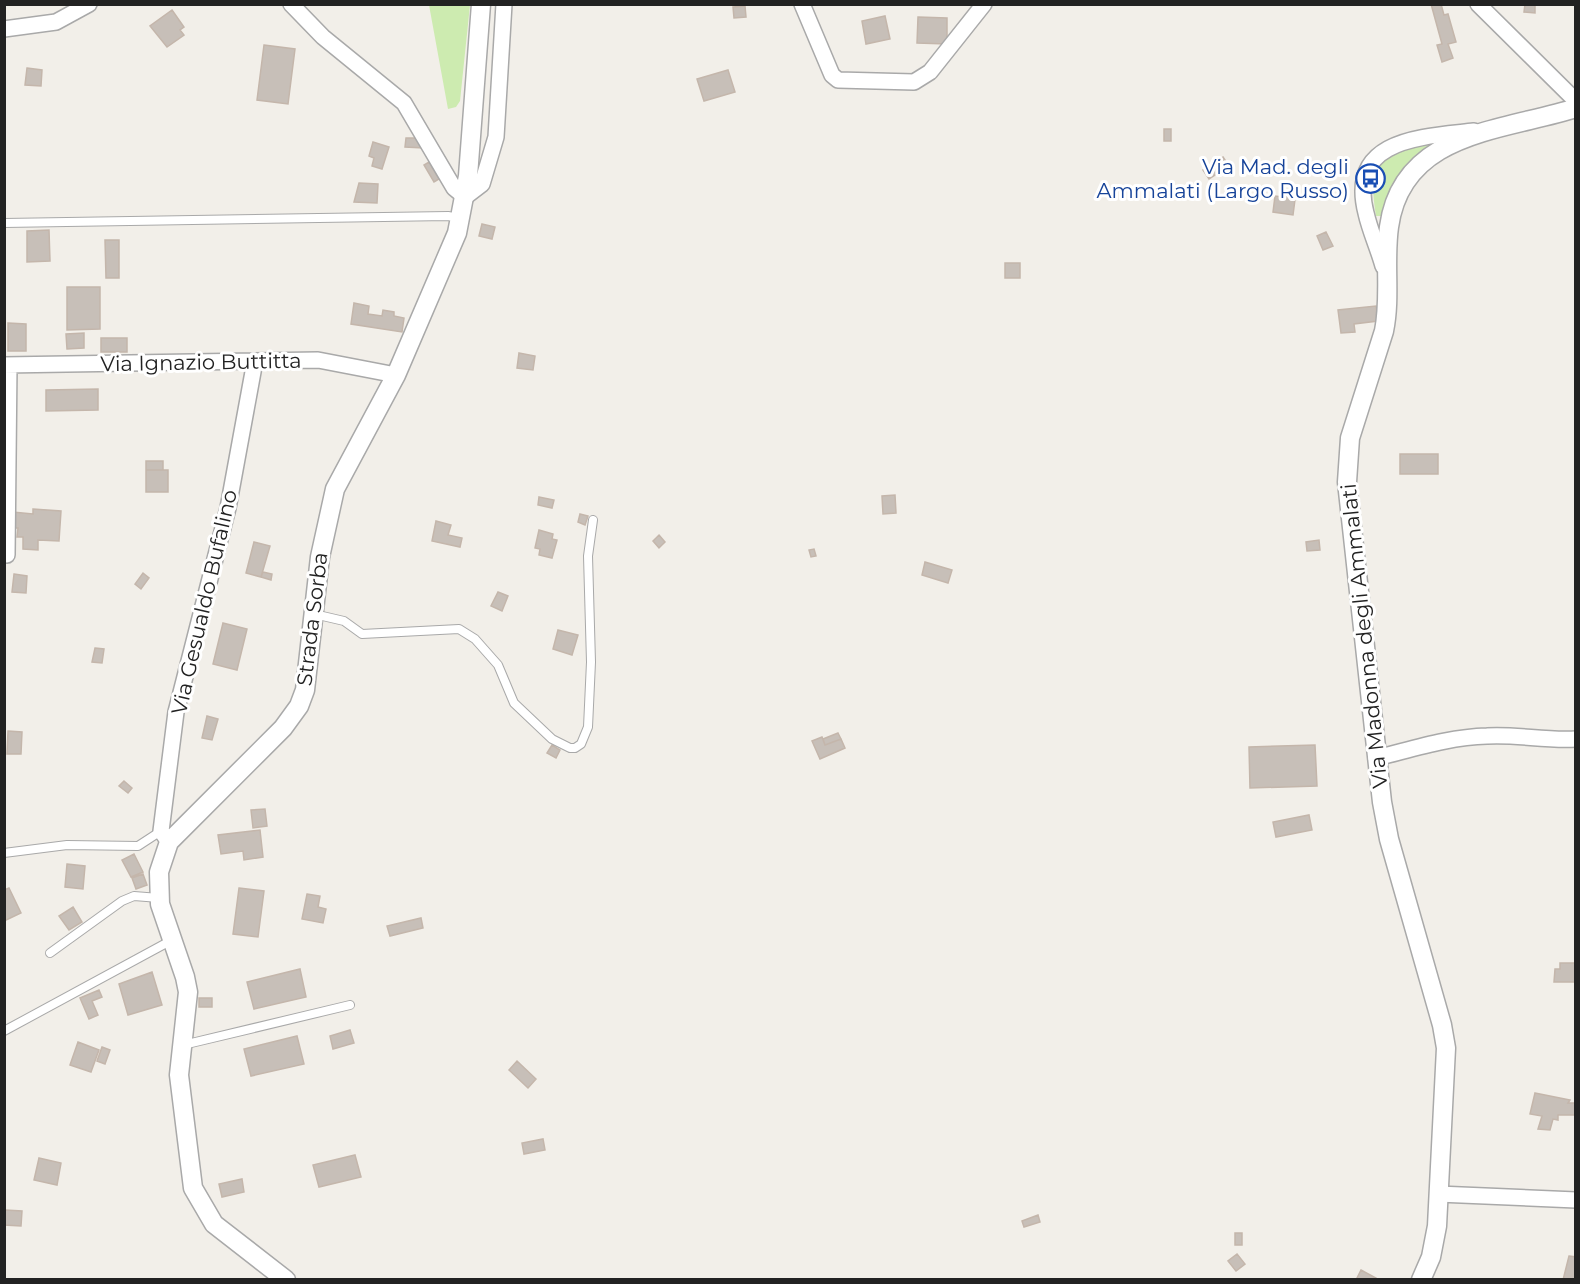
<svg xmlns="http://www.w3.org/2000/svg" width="1580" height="1284" viewBox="0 0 1580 1284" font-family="Montserrat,sans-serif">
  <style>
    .grass { fill: #cdebb0 }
    .building { fill: #c7bfb8; stroke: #c4b6ab; stroke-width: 1.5 }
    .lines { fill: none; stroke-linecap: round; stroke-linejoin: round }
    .service-casing { stroke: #a9a9a9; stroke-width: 10 }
    .minor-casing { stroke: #a9a9a9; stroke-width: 18 }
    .tertiary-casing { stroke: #a9a9a9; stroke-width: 21 }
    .service { stroke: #fff; stroke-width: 8 }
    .minor { stroke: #fff; stroke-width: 15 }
    .tertiary { stroke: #fff; stroke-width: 18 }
    .labels { text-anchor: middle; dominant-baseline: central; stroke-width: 6; stroke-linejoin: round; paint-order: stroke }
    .transit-label { font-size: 21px; fill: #164399; stroke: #fff; text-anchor: end }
    .street-label { font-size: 21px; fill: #222; stroke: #fff }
  </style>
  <rect width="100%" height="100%" fill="#f2efe9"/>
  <path class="grass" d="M429,5H470L460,101L456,107L448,109Z
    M1429,143V146L1411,162L1383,216H1376C1367,160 1379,157 1429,143Z"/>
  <path class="building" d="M1431,4H1441L1444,15L1448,14L1456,42L1448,44L1453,58L1442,62L1437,45L1442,44Z
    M1525,4H1535V13L1524,12Z
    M745,6L746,17L734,18L733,7Z
    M172,10L184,27L180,30L184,35L167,47L150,26Z
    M885,16L890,39L866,44L862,21Z
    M918,17L947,18V44L917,43Z
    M264,45L295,49L288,104L257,100Z
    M27,68L42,70L41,86L25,85Z
    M728,70L735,92L704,101L697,79Z
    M1164,129H1171V141H1164Z
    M406,138H419L423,148L405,147Z
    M373,142L389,147L382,169L372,166L374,158L369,156Z
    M1223,157L1229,166L1209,179L1203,170Z
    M429,162L439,179L434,182L424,165Z
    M359,183L378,184L377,203L354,202Z
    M1285,191L1296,192L1293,215L1273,212L1275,196L1284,197Z
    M482,224L495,227L492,239L479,236Z
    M49,230L50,261L27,262V231Z
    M1326,232L1333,246L1323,250L1317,236Z
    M105,240H119V278H106Z
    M1005,263H1020V278H1005Z
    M67,287H100V329L67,330Z
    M354,303L369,306L368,314L382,316L383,310L394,312V316L404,318L402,332L351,324Z
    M1376,306L1378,321L1354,324L1355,332L1341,333L1338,310Z
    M8,323L26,324V351H8Z
    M84,333V348L67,349L66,334Z
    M101,338H127V352H101Z
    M519,353L535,356L533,370L517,368Z
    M98,389V410L46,411V390Z
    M1400,454H1438V474H1400Z
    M146,461H163V470H146Z
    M146,470H168V492H146Z
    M895,495L896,513L883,514L882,496Z
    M539,497L554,500L552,508L538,505Z
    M33,509L61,511L59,541L38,540V550L23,549V537H17L18,528H12L13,512L33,514Z
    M580,514L588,516L585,525L578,522Z
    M436,521L451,525L448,535L462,538L460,547L432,541Z
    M539,530L553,534L552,539L557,540L552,558L539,555L540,549L535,548Z
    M659,535L665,542L659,548L653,541Z
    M1319,540L1320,550L1307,551L1306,542Z
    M254,542L270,546L261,577L246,573Z
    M814,549L816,556L811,557L809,550Z
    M925,562L952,570L948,583L922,575Z
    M263,572L272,574L271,580L261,577Z
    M143,573L149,578L141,589L135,584Z
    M14,574L27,576L26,593L12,592Z
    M498,592L508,596L502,611L491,606Z
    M223,623L247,629L237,670L213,664Z
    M558,630L578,635L572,655L553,649Z
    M95,648L104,649L102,663L92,662Z
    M207,716L218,719L212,740L202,738Z
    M8,731L22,732L21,754H7Z
    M838,733L841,739L825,745L823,739Z
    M822,737L825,745L841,739L845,748L820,759L812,741Z
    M552,745L560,750L556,758L547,753Z
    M1315,745L1317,786L1250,788L1249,747Z
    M124,781L132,788L128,793L119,786Z
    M265,809L267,826L253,828L251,810Z
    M1309,815L1312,830L1276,837L1273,822Z
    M260,830L263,857L244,860L243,851L221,854L218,835Z
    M134,854L143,872L131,877L122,860Z
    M67,864L85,866L83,889L65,887Z
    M143,874L147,885L136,889L132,878Z
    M9,888L21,913L4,921V890Z
    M239,888L264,891L258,937L233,934Z
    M307,894L320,896L318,907L326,909L323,923L302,919Z
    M73,907L82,922L69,930L59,916Z
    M421,918L423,928L390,936L387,926Z
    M1560,963H1576V982H1554L1555,969H1560Z
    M300,969L306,997L254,1009L247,982Z
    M152,972L162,1005L128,1015L119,984Z
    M99,990L102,997L92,1001L98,1015L89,1019L80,998Z
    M199,998H212V1007H199Z
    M350,1030L354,1043L333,1049L330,1036Z
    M297,1036L304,1064L251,1076L244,1049Z
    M78,1042L99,1050L91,1072L70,1065Z
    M102,1047L110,1050L105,1064L97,1061Z
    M517,1061L536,1079L528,1088L509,1070Z
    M1535,1093L1570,1100L1568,1103H1575V1115H1558V1120L1553,1119L1550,1130L1538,1129L1542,1116L1530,1114Z
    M543,1139L545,1150L524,1154L522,1143Z
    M355,1155L361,1177L319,1187L313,1165Z
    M39,1158L61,1163L57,1185L34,1180Z
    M242,1179L244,1192L222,1197L219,1184Z
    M5,1210L22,1211L21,1226L4,1225Z
    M1038,1215L1040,1222L1024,1227L1022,1221Z
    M1235,1233H1242V1245H1235Z
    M1237,1254L1245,1264L1236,1271L1228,1261Z
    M1569,1256L1576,1257V1280H1563Z
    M1361,1270L1376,1278L1375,1280H1356Z"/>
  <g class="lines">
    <defs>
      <path id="service" d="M4,223L448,216L459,218
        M314,614L344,621L362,634L459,629L475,639L498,665L514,703L552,739L570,748H575L581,744L588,727L591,662L588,556L593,520
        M4,853L67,845L138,846L161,831
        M50,953L122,901L134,896L159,898
        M4,1031L172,940
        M183,1045L350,1005"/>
      <path id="minor" d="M291,4L323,37L404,103L454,188L465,197L482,184L496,137L504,4
        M802,4L832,75L838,80L914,82L930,72L984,4
        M1478,4L1576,101
        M4,29L56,22L89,4
        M1383,266C1378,248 1370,231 1366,213C1347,138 1422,137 1474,131
        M4,365L318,360L396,375
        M7,555L9,365
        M1376,758C1413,749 1449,737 1487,736C1517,734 1545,741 1576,739
        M169,842L161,831L176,712L228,508L255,361
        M1438,1194L1576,1200"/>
      <path id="tertiary" d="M286,1280L214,1224L193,1188L179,1075L188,992L185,977L160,904L159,872L169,842L283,728L299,706L305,690L320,557L335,489L396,375L457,233L468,176L481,4
        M1421,1280L1431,1257L1437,1226L1446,1048L1442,1025L1389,839L1382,802L1347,482L1350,438L1384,331C1391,297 1384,262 1389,227C1402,131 1504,131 1576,108"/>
    </defs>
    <use href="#service" class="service-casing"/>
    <use href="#minor" class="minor-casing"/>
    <use href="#tertiary" class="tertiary-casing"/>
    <use href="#service" class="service"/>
    <use href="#minor" class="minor"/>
    <use href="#tertiary" class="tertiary"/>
  </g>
  <defs>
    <symbol id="bus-ring" viewBox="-11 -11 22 22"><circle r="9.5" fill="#fff" stroke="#1a4fb4" stroke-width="1.5"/><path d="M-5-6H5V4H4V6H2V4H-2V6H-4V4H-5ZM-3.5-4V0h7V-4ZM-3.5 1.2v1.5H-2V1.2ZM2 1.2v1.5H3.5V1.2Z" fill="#1a4fb4"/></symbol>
  </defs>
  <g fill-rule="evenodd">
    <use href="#bus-ring" x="1354" y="162" width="33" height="33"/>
  </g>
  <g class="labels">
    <g class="transit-label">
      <text x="1349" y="166">Via Mad. degli<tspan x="1349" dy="24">Ammalati (Largo Russo)</tspan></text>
    </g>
    <g class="street-label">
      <text transform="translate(201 362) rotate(-1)">Via Ignazio Buttitta</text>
      <text transform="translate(204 602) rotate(-77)">Via Gesualdo Bufalino</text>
      <text transform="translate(312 619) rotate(-83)">Strada Sorba</text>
      <text transform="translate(1364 636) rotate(-96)">Via Madonna degli Ammalati</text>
    </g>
  </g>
  <rect width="1580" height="1284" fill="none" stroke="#222222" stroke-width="12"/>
</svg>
